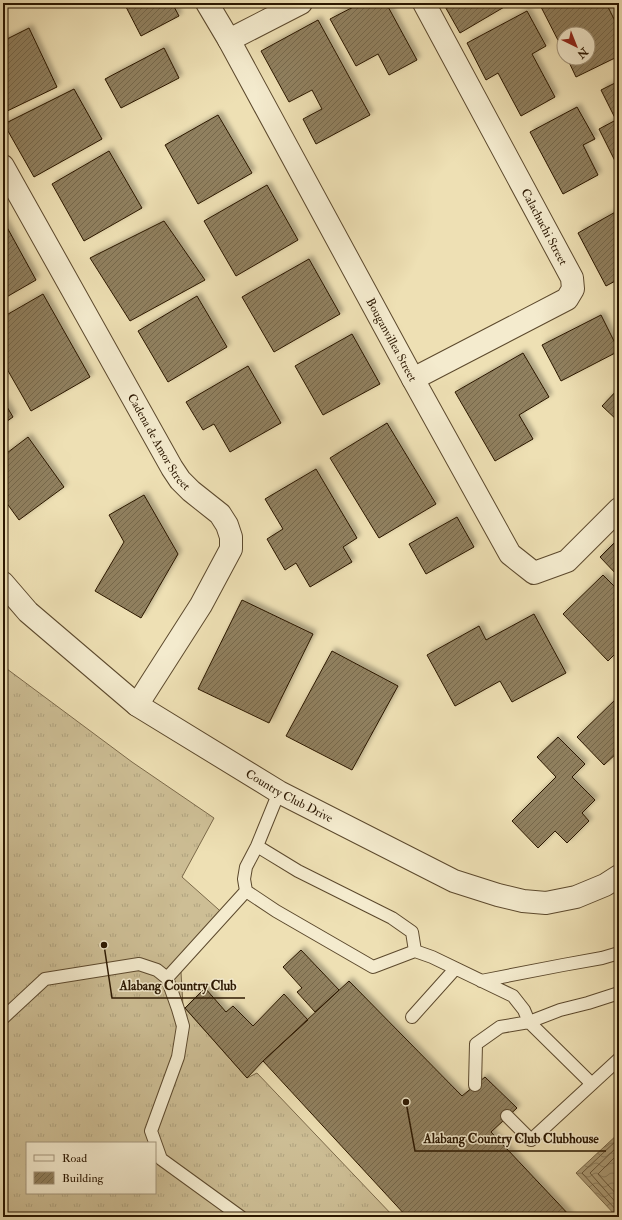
<svg xmlns="http://www.w3.org/2000/svg" width="622" height="1220" viewBox="0 0 622 1220" font-family="'IM FELL Double Pica',serif">
  <style>
    .grass { fill: url(#grass-tufts); stroke: #7c6a4a; fill-rule: evenodd }
    .water { fill: url(#water-waves); stroke: #786747 }
    .lines { fill: none; stroke-linecap: round; stroke-linejoin: round }
    .shore { stroke: #6c5a3c; stroke-width: 1 }
    .building { fill: url(#building-hatch); stroke: #2b1700; filter: url(#shadow) }
    .service-casing { stroke: #5c492d; stroke-width: 14 }
    .minor-casing { stroke: #5c492d; stroke-width: 24 }
    .tertiary-casing { stroke: #5c492d; stroke-width: 24 }
    .service { stroke: #f4ebce; stroke-width: 12 }
    .minor { stroke: #f4ebce; stroke-width: 22 }
    .tertiary { stroke: #f4ebce; stroke-width: 22 }
    .labels { text-anchor: middle; dominant-baseline: central; stroke-width: 3; stroke-linejoin: round; paint-order: stroke }
    .street-label { font-size: 12px; fill: #2b1700; stroke: #f4ebce }
    .leader { fill: none; stroke: #2b1700; stroke-width: 1.5 }
    .callout-dot { fill: #2b1700; stroke: #f4ebce; stroke-width: 1.5 }
    .callout-label { font-size: 13px; text-anchor: middle; font-weight: bold; fill: #2b1700; stroke: #f4ebce; stroke-width: 3; stroke-linejoin: round; paint-order: stroke }
  </style>
  <defs>
    <pattern id="grass-tufts" width="24" height="20" patternUnits="userSpaceOnUse"><rect width="24" height="20" fill="#cdbe95"/><path d="M3 7l-1-3M5 7V3M7 7l1-3M15 17l-1-3M17 17v-4M19 17l1-3" fill="none" stroke="#b0a37f"/></pattern>
    <pattern id="water-waves" width="16" height="10" patternUnits="userSpaceOnUse"><rect width="16" height="10" fill="#ac9c77"/><path d="M0 5q4-4 8 0t8 0" fill="none" stroke="#8c7e5f"/></pattern>
    <pattern id="building-hatch" width="6" height="6" patternUnits="userSpaceOnUse"><rect width="6" height="6" fill="#90805e"/><path d="M-1 1l2-2M0 6l6-6M5 7l2-2" fill="none" stroke="#76684b"/></pattern>
    <filter id="shadow"><feDropShadow dx="3.5" dy="-3.5" stdDeviation="2" flood-color="#0004"/></filter>
  </defs>
  <rect width="100%" height="100%" fill="#eee0b4"/>
  <filter id="stains"><feTurbulence type="fractalNoise" baseFrequency=".005" numOctaves="4"/><feColorMatrix values="0 0 0 0 .2 0 0 0 0 .09 0 0 0 0 .02 0 0 0 .5 -.17"/></filter>
  <radialGradient id="worn" r=".72"><stop offset=".6" stop-color="#630" stop-opacity="0"/><stop offset="1" stop-color="#630" stop-opacity=".3"/></radialGradient>
  <path class="grass" d="M3,666L132,762L214,818L182,877L227,917L181,972L183,1006L247,1078L257,1073L394,1217H3ZM27,1143H155V1193H27Z"/>
  <path class="water" d="M619,1133V1217H617L576,1173Z"/>
  <g class="lines">
    <path class="shore" d="M619,1138L582,1173L619,1213
      M619,1145L590,1173L619,1206
      M619,1153L598,1174L619,1197"/>
  </g>
  <path class="building" d="M130,3H172L179,16L141,36L125,5Z
    M361,3H386L417,60L389,75L378,54L356,66L330,19Z
    M443,3H511L460,33Z
    M539,3H606L619,29V56L576,77L567,58H588V34H564V52Z
    M527,11L546,46L532,54L555,97L521,116L498,73L486,80L467,43Z
    M318,20L370,115L316,144L303,119L322,109L312,90L289,102L261,51Z
    M29,28L57,87L3,113V41Z
    M164,48L179,78L121,108L105,79Z
    M619,81V169L599,129L616,120L601,90Z
    M74,89L102,139L34,177L4,124Z
    M577,107L595,139L583,145L598,175L563,194L530,132Z
    M218,115L252,173L198,204L165,145Z
    M109,151L142,208L84,241L52,184Z
    M267,185L298,240L236,276L204,221Z
    M619,210V279L606,286L578,233Z
    M3,220L36,280L3,299Z
    M164,221L205,280L130,321L90,258Z
    M309,259L340,314L274,352L242,297Z
    M43,294L90,377L31,411L3,362V317Z
    M197,296L227,347L168,382L138,331Z
    M601,315L619,351L561,381L542,345Z
    M352,334L380,384L323,415L295,366Z
    M523,353L549,397L519,415L533,439L495,461L455,392Z
    M248,366L281,423L230,452L214,424L203,430L186,402Z
    M619,388V422L602,406Z
    M3,400L13,417L3,424Z
    M387,423L436,504L379,538L330,458Z
    M28,437L64,487L19,520L3,498V456Z
    M316,469L357,538L343,547L352,562L310,587L296,563L285,570L267,539L283,529L265,499Z
    M144,495L178,554L141,618L95,591L124,542L109,515Z
    M457,517L474,547L426,574L409,544Z
    M619,538V577L600,557Z
    M603,575L619,591V650L608,661L563,614Z
    M242,600L313,634L269,723L198,689Z
    M534,614L566,673L512,702L500,681L455,706L427,655L479,626L486,640Z
    M332,651L398,686L352,770L286,736Z
    M619,696V751L604,765L577,737Z
    M558,737L585,764L572,777L595,800L582,813L589,821L567,843L555,831L538,848L512,821L556,777L537,757Z
    M301,950L339,990L315,1012L297,992L302,988L283,967Z
    M349,981L462,1096L485,1077L517,1108L491,1132L571,1217H407L263,1061Z
    M205,988L226,1012L233,1006L253,1026L284,994L308,1020L263,1061L247,1078L185,1008Z"/>
  <g class="lines">
    <defs>
      <path id="service" d="M279,792L257,846L246,867L244,879L246,891L276,911L373,967L415,951L432,957L513,996L524,1010L529,1022L592,1084
        M257,846L298,871L392,918L412,932L415,951
        M167,978L246,891
        M481,981L563,965L602,958L619,953
        M412,1017L455,969
        M3,1018L45,979L139,964L157,970L167,978L178,1009L183,1026L178,1057L151,1131L161,1159L241,1217
        M475,1085L476,1044L500,1027L529,1022L560,1010L588,1003L619,993
        M507,1116L531,1140L619,1059"/>
      <g id="minor">
        <path id="s1" d="M207,3L229,40L413,379L510,554L534,573L567,561L619,509"/>
        <path d="M229,40L301,3"/>
        <path id="s2" d="M3,166L172,468L180,480L191,491L220,514L227,525L231,537V549L201,605L137,705"/>
        <path d="M413,379L567,299L573,289L572,278L424,3"/>
      </g>
      <g id="tertiary">
        <path id="s3" d="M3,583L28,612L137,705L279,792L454,881L498,895L523,901L546,903L576,897L605,885L619,876"/>
      </g>
    </defs>
    <use href="#service" class="service-casing"/>
    <use href="#minor" class="minor-casing"/>
    <use href="#tertiary" class="tertiary-casing"/>
    <use href="#service" class="service"/>
    <use href="#minor" class="minor"/>
    <use href="#tertiary" class="tertiary"/>
  </g>
  <g class="labels">
    <g class="street-label">
      <text transform="translate(544 227) rotate(62)">Calachuchi Street</text>
      <text stroke="none"><textPath href="#s1" startOffset="384">Bouganvillea Street</textPath></text>
      <text stroke="none"><textPath href="#s2" startOffset="317">Cadena de Amor Street</textPath></text>
      <text stroke="none"><textPath href="#s3" startOffset="359">Country Club Drive</textPath></text>
    </g>
  </g>
  <path class="leader" d="M104 945L112 998H245M406 1102L415 1151H606"/>
  <g class="callout-dot">
    <circle cx="104" cy="945" r="4"/>
    <circle cx="406" cy="1102" r="4"/>
  </g>
  <g class="callout-label">
    <text x="178" y="990">Alabang Country Club</text>
    <text x="511" y="1143">Alabang Country Club Clubhouse</text>
  </g>
  <rect width="622" height="1220" fill="none" stroke="#eee0b4" stroke-width="16"/>
  <rect x="4" y="4" width="614" height="1212" fill="none" stroke="#2b1700" stroke-width="2"/>
  <rect x="8" y="8" width="606" height="1204" fill="none" stroke="#2b1700"/>
  <rect x="26" y="1142" width="130" height="52" fill="#f4ebce" stroke="#a4967c"/>
  <rect x="34" y="1155" width="20" height="6" fill="#f4ebce" stroke="#a4967c"/>
  <text x="62" y="1162" font-size="12" fill="#2b1700">Road</text>
  <rect x="34" y="1172" width="20" height="12" fill="url(#building-hatch)" stroke="#a4967c"/>
  <text x="62" y="1182" font-size="12" fill="#2b1700">Building</text>
  <g transform="translate(576 46) rotate(137)"><circle r="19" fill="#f4ebce" stroke="#a4967c"/>
  <path d="M0-3L7 15L0 10L-7 15Z" fill="#8f2418"/>
  <text y="-6" font-size="11" font-weight="bold" text-anchor="middle" fill="#2b1700">N</text>
  </g>
  <rect width="100%" height="100%" filter="url(#stains)"/>
  <rect width="100%" height="100%" fill="url(#worn)"/>
</svg>
